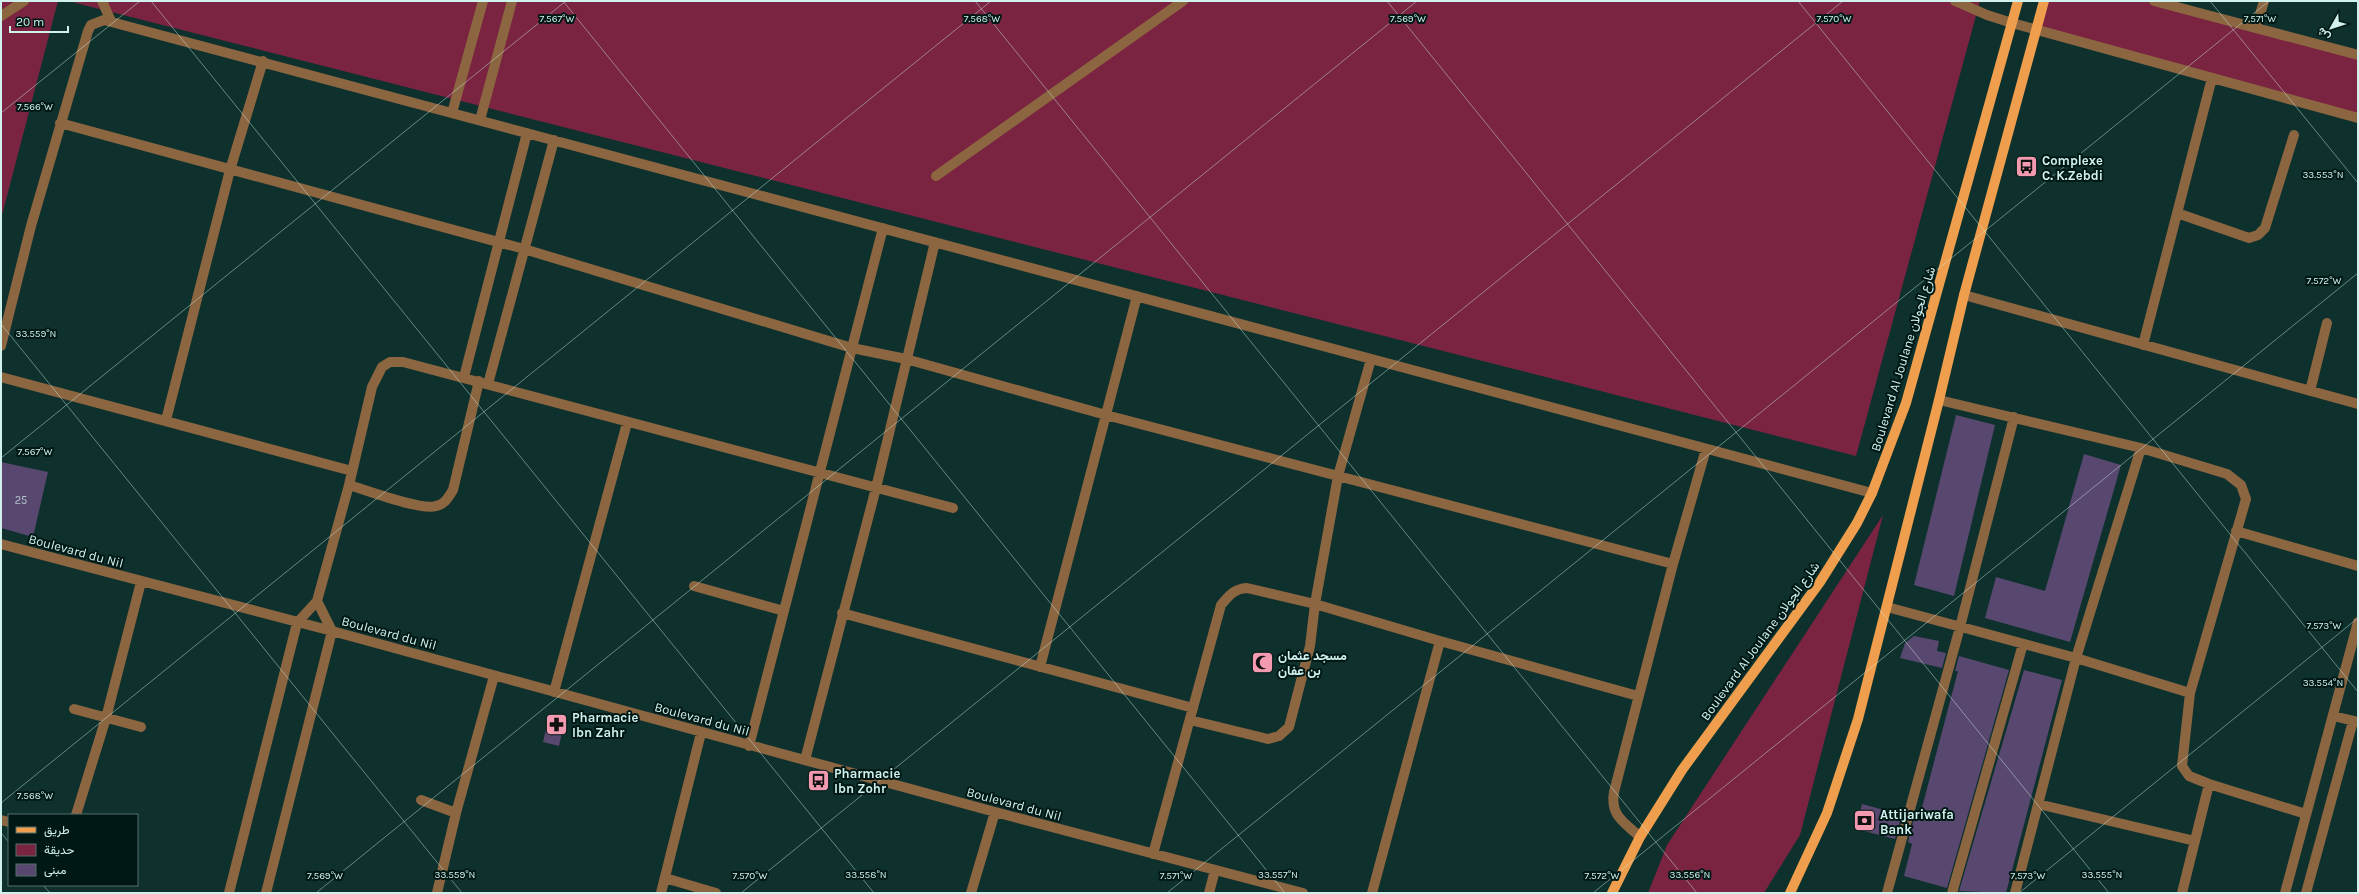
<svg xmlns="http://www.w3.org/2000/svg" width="2359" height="894" viewBox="0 0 2359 894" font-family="Karla,Vazirmatn,sans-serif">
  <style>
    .green { fill: #7a2441 }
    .building { fill: #58476f }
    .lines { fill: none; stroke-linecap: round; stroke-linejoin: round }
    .minor { stroke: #8c6541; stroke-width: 10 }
    .major { stroke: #ee9e4c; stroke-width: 10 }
    .ticks { fill: none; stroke: #d1f1ec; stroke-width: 1; stroke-opacity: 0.45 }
    .labels { text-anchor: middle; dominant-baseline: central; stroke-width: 4; stroke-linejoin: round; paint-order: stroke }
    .number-label { font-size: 11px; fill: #b3c6cd }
    .poi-label { font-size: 13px; font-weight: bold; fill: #d1f1ec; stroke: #001815; text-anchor: start }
    .street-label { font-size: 13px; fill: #d1f1ec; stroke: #001815 }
    .ticks-label { font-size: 10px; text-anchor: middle; fill: #d1f1ec; stroke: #001815; stroke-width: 4; stroke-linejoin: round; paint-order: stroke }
  </style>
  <rect width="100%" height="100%" fill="#0e312d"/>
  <path class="green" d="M1,1H58L1,219Z
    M68,1H1980L1856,456Z
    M2044,1H2154L2358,55V118L2037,30Z
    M1883,515L1800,835L1764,893H1648L1667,845Z"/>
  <path class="building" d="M1956,415L1995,425L1954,596L1914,585Z
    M2084,454L2121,465L2070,642L1985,618L1996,577L2045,591Z
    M1,462L48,472L33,537L1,528Z
    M1914,636L1939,641L1937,651L1946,653L1942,668L1900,658L1905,643Z
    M1959,656L2009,670L1947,888L1904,876L1912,844L1908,842L1914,818L1919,819L1958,671H1955Z
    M2024,670L2062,680L2006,893L1959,891Z
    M548,720L564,723L559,746L543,742Z
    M1862,804L1902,815L1895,839L1856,829Z"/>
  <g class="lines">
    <path class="minor" d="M102,1L111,21
      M1955,1L1987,15L2012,23L2358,118
      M2154,1L2358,55
      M1,16L24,1
      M2256,28L2264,1
      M452,113L483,1
      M480,120L512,1
      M60,123L524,249L852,348L906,359L1106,415L1673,564
      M936,176L1183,1
      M2177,213L2249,238L2258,235L2265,228L2294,135
      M1964,295L2358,404
      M2143,345L2212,78
      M1,346L31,226L88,31L91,25L104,20L1872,493
      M1,377L352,471
      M464,377L527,133
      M488,384L554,140
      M2310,391L2327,323
      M1939,400L2141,448L2227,474L2241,485L2246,499L2190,693L2182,766L2189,776L2209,784L2306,814
      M166,420L230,170L263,61
      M349,485C366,490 421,511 436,506C445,504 448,498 453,490L479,381
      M2236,531L2358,566
      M1,544L332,631L995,812L1303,893
      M694,586L784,611
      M1887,607L2076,658L2190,693
      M842,613L1193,708
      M1040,667L1137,296
      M554,692L627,423
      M74,709L141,727
      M2333,716L2358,722
      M1190,720L1268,739L1279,736L1289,727L1310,646L1315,604L1338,476L1371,359
      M749,746L883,228
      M805,760L876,488L935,242
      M421,800L456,813
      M2038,804L2195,841
      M76,815L106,718L141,582
      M1,820L9,822
      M1640,837C1624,822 1610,816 1614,792L1673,564L1706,449
      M1153,854L1221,605C1229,596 1233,589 1247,588L1315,604L1440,641L1638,696
      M665,878L716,893
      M229,893L297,623L317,601L349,485L372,387L382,367L390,362H403L953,508
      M266,893L332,631L317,601
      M437,893L456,813L494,676
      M661,893L701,733
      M971,893L995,812
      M1209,893L1215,870
      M1372,893L1440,641
      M1887,893L1960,627L2014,417
      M1952,893L2023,644
      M2015,893L2076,658L2141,448
      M2182,893L2209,784
      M2285,893L2358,622
      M2306,893L2353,721"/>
    <path class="major" d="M1612,893L1640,837L1682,770L1820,582L1857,523L1872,493L1906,403L2018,1
      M1790,893L1827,813L1858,719L1939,400L1964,295L2044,1"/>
  </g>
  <path class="ticks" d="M151,1L874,893M563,1L1285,893M975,1L1697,893M1387,1L2109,893M1798,1L2358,692M2210,1L2358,183M1,113L140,1M1,324L462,893M1,458L566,1M1,803L991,1M1,833L9,842M43,885L50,893M316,893L1417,1M741,893L1843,1M1167,893L2269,1M1593,893L2358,273M2019,893L2358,618"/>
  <defs>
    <symbol id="bus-square" viewBox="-11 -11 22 22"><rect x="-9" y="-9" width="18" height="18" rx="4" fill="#f29aaf" stroke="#001815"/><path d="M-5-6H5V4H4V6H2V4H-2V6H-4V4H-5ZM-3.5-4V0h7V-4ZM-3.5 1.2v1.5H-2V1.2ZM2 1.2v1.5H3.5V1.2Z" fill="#111"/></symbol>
    <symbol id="mosque-square" viewBox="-11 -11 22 22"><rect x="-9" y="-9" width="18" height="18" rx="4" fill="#f29aaf" stroke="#001815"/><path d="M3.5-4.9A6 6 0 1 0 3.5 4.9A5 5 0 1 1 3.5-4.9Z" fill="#111"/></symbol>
    <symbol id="pharmacy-square" viewBox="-11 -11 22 22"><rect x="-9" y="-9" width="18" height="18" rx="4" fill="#f29aaf" stroke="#001815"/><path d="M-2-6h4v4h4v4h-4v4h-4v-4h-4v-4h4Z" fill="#111"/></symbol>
    <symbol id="bank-square" viewBox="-11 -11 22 22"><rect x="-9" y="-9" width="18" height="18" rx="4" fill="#f29aaf" stroke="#001815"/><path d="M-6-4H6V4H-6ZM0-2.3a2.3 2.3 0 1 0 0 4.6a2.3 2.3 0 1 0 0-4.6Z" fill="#111"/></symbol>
  </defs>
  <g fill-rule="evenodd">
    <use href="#bus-square" x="2014" y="154" width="25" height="25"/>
    <use href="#mosque-square" x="1250" y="650" width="25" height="25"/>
    <use href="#pharmacy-square" x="544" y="712" width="25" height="25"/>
    <use href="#bus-square" x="806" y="768" width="25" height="25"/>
    <use href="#bank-square" x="1852" y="808" width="25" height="25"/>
  </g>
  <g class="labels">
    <g class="number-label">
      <text x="21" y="500">25</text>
    </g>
    <g class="poi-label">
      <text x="2042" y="160">Complexe<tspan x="2042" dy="15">C. K.Zebdi</tspan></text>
      <text x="1278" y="655">مسجد عثمان<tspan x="1278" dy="15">بن عفان</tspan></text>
      <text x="572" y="717">Pharmacie<tspan x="572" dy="15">Ibn Zahr</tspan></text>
      <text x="834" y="773">Pharmacie<tspan x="834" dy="15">Ibn Zohr</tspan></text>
      <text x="1880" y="814">Attijariwafa<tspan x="1880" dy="15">Bank</tspan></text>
    </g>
    <g class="street-label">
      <text transform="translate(1903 359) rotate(-73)">Boulevard Al Joulane شارع الجولان</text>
      <text transform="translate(76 551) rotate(15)">Boulevard du Nil</text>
      <text transform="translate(389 633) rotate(15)">Boulevard du Nil</text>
      <text transform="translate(1760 641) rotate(-54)">Boulevard Al Joulane شارع الجولان</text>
      <text transform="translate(702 719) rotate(15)">Boulevard du Nil</text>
      <text transform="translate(1014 804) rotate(15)">Boulevard du Nil</text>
    </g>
  </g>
  <g class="ticks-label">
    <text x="557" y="22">7.567°W</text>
    <text x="982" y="22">7.568°W</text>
    <text x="1408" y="22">7.569°W</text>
    <text x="1834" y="22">7.570°W</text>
    <text x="2260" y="22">7.571°W</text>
    <text x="35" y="110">7.566°W</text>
    <text x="2323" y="178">33.553°N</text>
    <text x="2324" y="284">7.572°W</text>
    <text x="36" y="337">33.559°N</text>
    <text x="35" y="455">7.567°W</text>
    <text x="2324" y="629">7.573°W</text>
    <text x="2323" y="686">33.554°N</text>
    <text x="35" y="799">7.568°W</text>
    <text x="455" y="878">33.559°N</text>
    <text x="866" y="878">33.558°N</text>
    <text x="1278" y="878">33.557°N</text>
    <text x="1690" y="878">33.556°N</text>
    <text x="2102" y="878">33.555°N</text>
    <text x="325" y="879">7.569°W</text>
    <text x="750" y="879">7.570°W</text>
    <text x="1176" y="879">7.571°W</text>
    <text x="1602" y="879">7.572°W</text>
    <text x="2028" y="879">7.573°W</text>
  </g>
  <rect width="2359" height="894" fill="none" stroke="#d1f1ec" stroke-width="4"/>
  <rect x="8" y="814" width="130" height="72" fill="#001815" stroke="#546f6b"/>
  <rect x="16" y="827" width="20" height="6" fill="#ee9e4c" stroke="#546f6b"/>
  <text x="44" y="834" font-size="12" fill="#d1f1ec">طريق</text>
  <rect x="16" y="844" width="20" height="12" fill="#7a2441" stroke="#546f6b"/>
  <text x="44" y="854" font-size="12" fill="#d1f1ec">حديقة</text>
  <rect x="16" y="864" width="20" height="12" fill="#58476f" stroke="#546f6b"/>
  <text x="44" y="874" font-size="12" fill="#d1f1ec">مبنى</text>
  <g transform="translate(2331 28) rotate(231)" stroke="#001815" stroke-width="3" paint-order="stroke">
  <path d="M0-3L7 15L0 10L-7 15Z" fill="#d1f1ec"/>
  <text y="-6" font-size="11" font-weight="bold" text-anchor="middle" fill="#d1f1ec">ش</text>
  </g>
  <path d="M10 26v6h58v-6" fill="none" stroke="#d1f1ec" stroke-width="2"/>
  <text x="16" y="26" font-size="12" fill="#d1f1ec" stroke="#001815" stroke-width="3" paint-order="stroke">20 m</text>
</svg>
